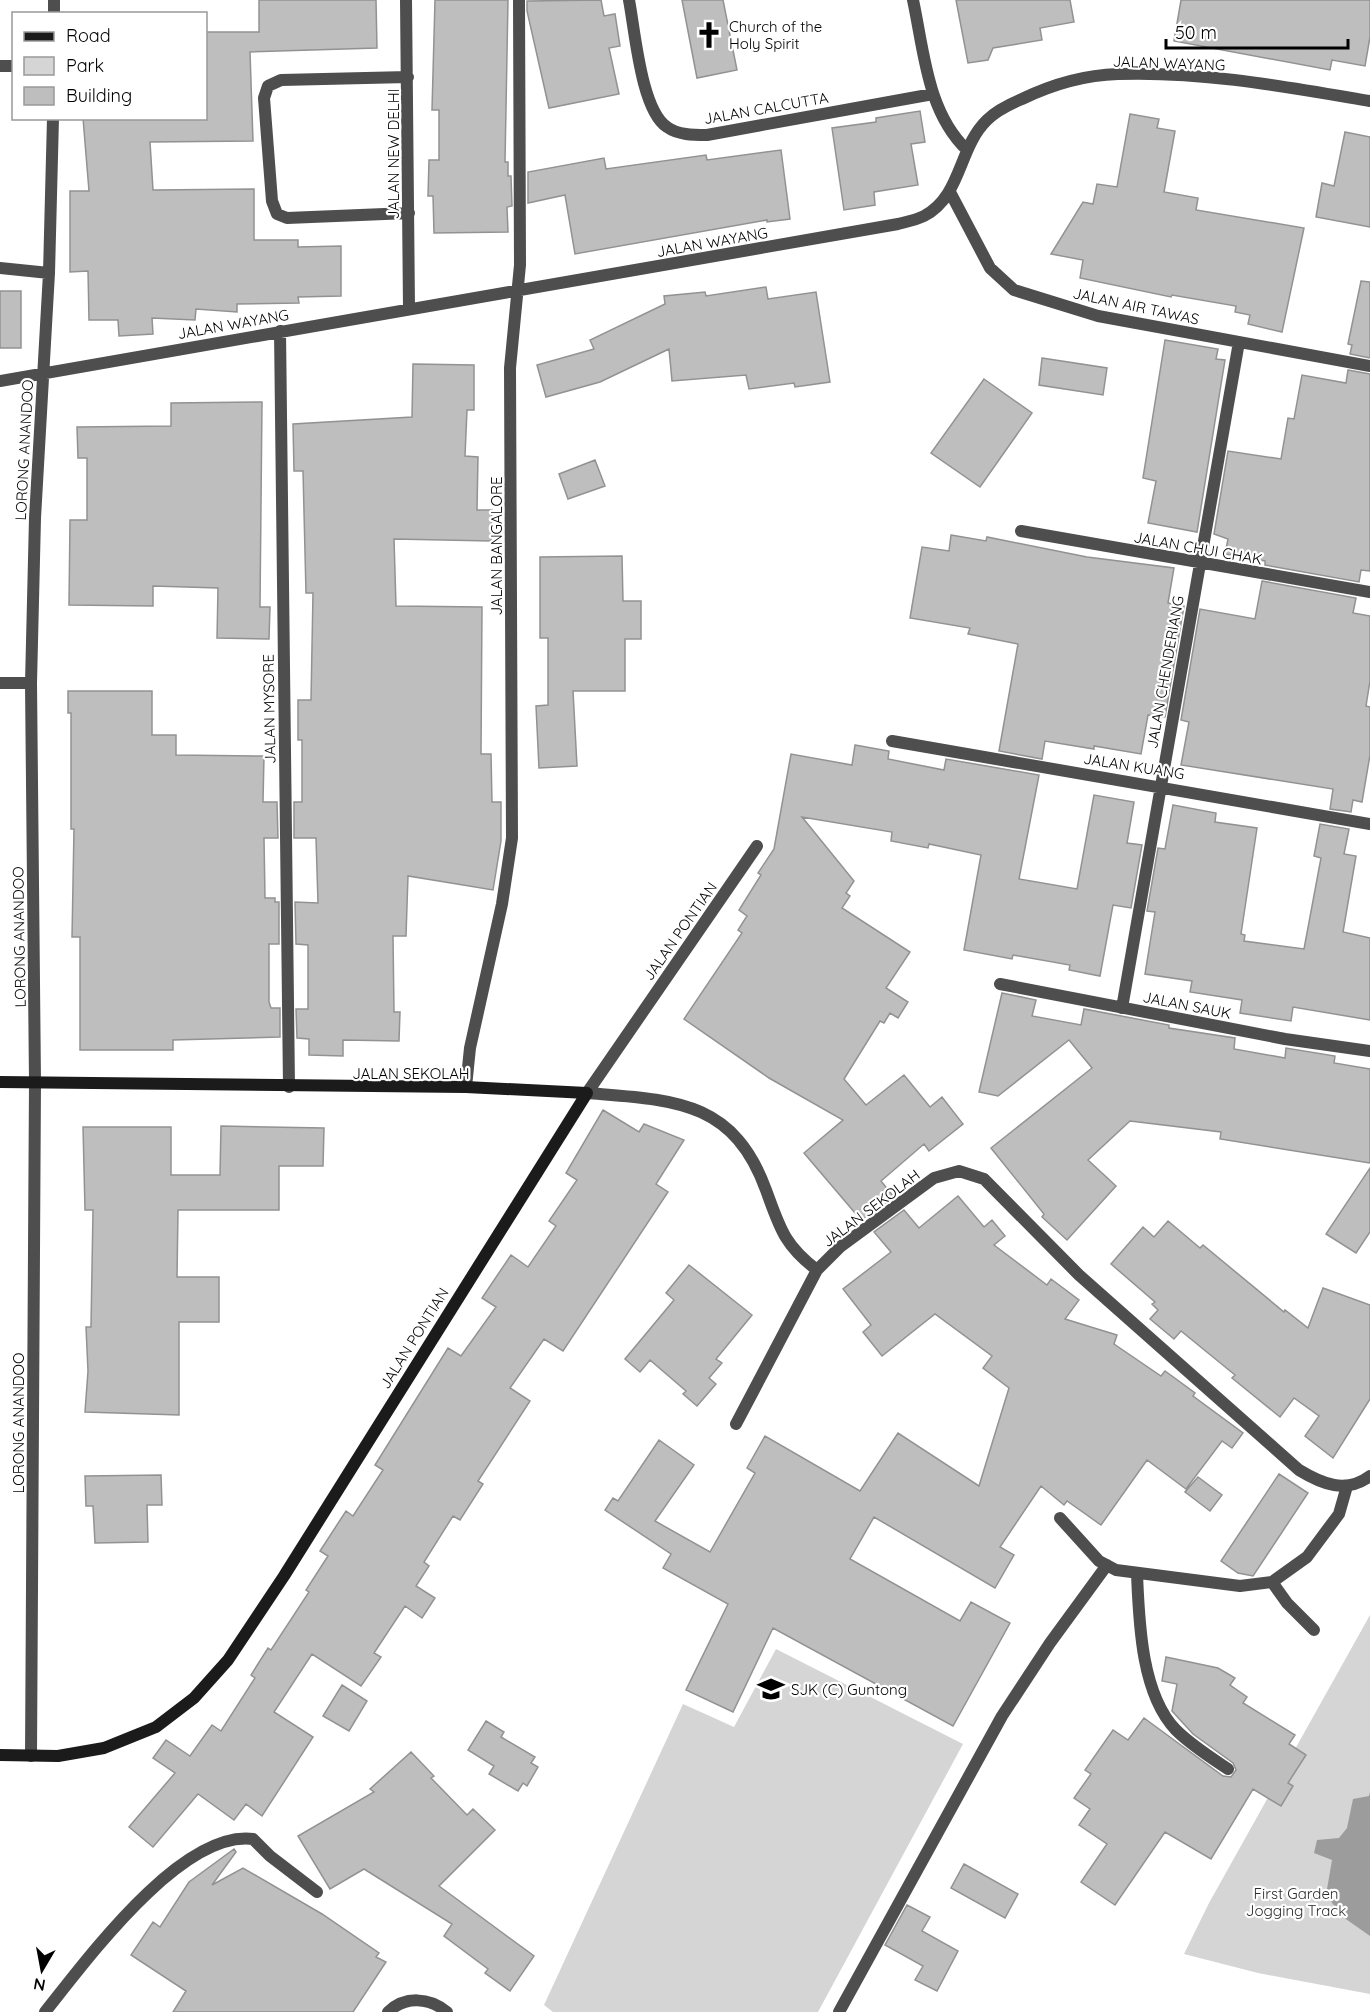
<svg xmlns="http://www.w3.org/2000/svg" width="1370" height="2012" viewBox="0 0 1370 2012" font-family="Quicksand,sans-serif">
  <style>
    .green { fill: #d5d5d5 }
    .water { fill: #9c9c9c }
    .building { fill: #bebebe; stroke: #929292; stroke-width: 1.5 }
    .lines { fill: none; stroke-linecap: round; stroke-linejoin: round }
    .lane { stroke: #4e4e4e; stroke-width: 12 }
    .street { stroke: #4e4e4e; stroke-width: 12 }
    .secondary { stroke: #1b1b1b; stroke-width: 12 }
    .labels { text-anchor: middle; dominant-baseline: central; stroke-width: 4.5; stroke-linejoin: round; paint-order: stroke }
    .poi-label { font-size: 15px; fill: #000; stroke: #fff; text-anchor: start }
    .street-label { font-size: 15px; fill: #000; stroke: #fff }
    .park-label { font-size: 15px; fill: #2c2c2c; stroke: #fff }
  </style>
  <rect width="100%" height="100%" fill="#fff"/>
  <path class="green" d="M1370,1615V1994L1258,1973L1184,1954L1209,1903Z
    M776,1649L963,1744L818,2012H553L544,2005L683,1704L734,1727Z"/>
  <path class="water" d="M1370,1792V1936L1343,1917L1326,1895L1332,1860L1314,1853L1317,1840L1339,1838L1347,1828L1353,1799L1369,1796Z"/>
  <path class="building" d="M259,0H376L377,48L250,52L253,141L150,142L153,190L254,189V240H298V247L341,246V296L298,297L299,303L237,304V312L196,309L195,320L152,318L153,334L119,336L118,320H89L88,271L70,272V191H89L83,118H206V32H259Z
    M435,0H508L505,162H508V176H511L512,206L507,207L508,232L434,233L433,196H428L429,160H439V110H432Z
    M601,0L604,16L615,14L620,46L609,48L619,94L549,108L527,11V1Z
    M682,0H723L737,70L697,78Z
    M956,0H1070L1074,22L1040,28L1042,40L993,48L988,60L968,63Z
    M1181,0H1370V37L1365,66L1332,60L1330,70L1174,41Z
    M920,111L925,142L911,144L918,185L874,192L875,205L844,210L832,128L876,122V118Z
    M1130,114L1159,119L1157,128L1175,131L1164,192L1198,198L1196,210L1304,228L1282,332L1248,324L1250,315L1235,312L1236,306L1172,295L1171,297L1080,278L1083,260L1051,254L1083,202L1093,204L1097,184L1117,187Z
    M1345,132L1370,137V227L1316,217L1322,183L1334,186Z
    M781,150L790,219L767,222V220L575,254L565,195L528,203V172L604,158L606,169L706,155L707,160Z
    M1361,281L1370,282V358L1350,354L1352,345L1348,344Z
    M766,287L768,299L816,292L830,382L795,387L794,383L749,389L746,375L672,381L669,349L600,382L546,397L537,365L594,349L590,340L665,304L664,296L705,292L706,296Z
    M0,291H21V348H0Z
    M1165,340L1218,349L1216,359L1225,360L1197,532L1148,523L1156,481L1143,478Z
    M1042,358L1107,368L1103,395L1039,385Z
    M413,364L474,365V410H467L465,456L478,457L477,510H492L491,541L394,539L396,606L482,607L481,754H491L492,802H501V841L493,890L408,876L406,936H393L394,1012H400L399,1041L343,1040V1056L309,1055V1039L297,1038L296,1009H308V945L296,944L295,902L318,903L316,838H294V802H302V740H298V700H311L313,593H306L303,471H294L293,424L412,417Z
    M1348,370L1370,374V571L1361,570L1359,582L1265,565V561L1225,554L1228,539L1214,534L1228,451L1281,459L1288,418L1294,419L1302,375L1346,383Z
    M984,379L1032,413L980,487L931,453Z
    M262,402L260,607H270L269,639L217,638L218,588L153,586V606L69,605L70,520H87V458H78L77,427L171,426V403Z
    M595,460L605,486L568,499L559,474Z
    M951,535L986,541L987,537L1087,557L1174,568L1168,603L1184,606L1165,717L1148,715L1141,754L1094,746V749L1045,741L1042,759L999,751L1018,644L968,634L970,628L910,618L922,547L949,551Z
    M622,556L623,601H641V639H625V691H573L577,766L539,768L536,706L548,705V638H540V557Z
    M1262,581L1356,598L1353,613L1370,616V681L1366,706L1370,707V755L1362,802L1353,800L1351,812L1330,809L1333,789L1181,765L1189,722L1181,720L1200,609L1255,619Z
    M68,691H152V735H176V755L264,756L263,802H277L278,838H264L265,898H275V902H279V944H269V1002L271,1008H280V1037L173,1040V1050H80V937H72L74,829H71V713H68Z
    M855,745L889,751L888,759L944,770L946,759L1039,775L1019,879L1077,889L1094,795L1134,802L1127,843L1142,845L1131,908L1113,905L1100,976L1069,970L1070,965L1013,955L1012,959L964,950L981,855L929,844L928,848L891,841L892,832L802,817L854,881L846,893L850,896L842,908L910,952L886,988L908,1002L898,1018L890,1013L884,1023L880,1021L844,1079L866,1105L904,1075L930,1107L942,1097L963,1124L929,1151L924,1144L881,1181L894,1197L861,1220L804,1153L843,1120L769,1078L684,1019L742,933L738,930L747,916L739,910L761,875L758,873L774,849L791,754L852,765Z
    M1173,805L1216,813L1215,822L1257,828L1241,934L1245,935L1244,941L1304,949L1321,858L1314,856L1320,824L1349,829L1344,854L1356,856L1343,932L1370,938V1020L1293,1007L1291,1021L1240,1013L1242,1000L1190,992L1192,981L1145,974L1155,912L1147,911L1158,848L1165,849Z
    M1002,993L1036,1000L1032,1016L1081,1025L1084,1009L1169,1025V1028L1235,1038L1234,1049L1285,1058L1286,1048L1335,1056L1334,1063L1370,1069V1163L1220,1139L1221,1132L1130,1121L1088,1160L1116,1186L1067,1240L1042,1217L1044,1214L991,1148L1092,1068L1069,1040L998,1096L979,1092Z
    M603,1110L639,1132L644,1124L684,1140L656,1184L668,1192L563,1351L544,1339L510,1388L530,1401L478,1481L483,1484L460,1520L453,1516L424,1562L429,1566L416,1586L435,1598L422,1618L405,1606L374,1653L381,1657L361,1686L312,1654L274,1712L313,1737L262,1816L246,1804L234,1820L198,1794L153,1847L129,1827L175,1773L153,1758L166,1740L190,1756L212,1725L221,1731L255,1678L251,1675L268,1648L271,1650L309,1592L306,1590L328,1556L320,1551L346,1511L353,1516L383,1470L375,1465L448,1348L461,1356L496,1307L482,1298L511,1255L528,1267L556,1226L549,1221L577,1180L566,1173Z
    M221,1126L324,1128L323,1166H279V1210H178L177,1277H219V1322H179V1415L85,1412L88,1371L86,1327H91L93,1210H85L83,1127H171V1175H220Z
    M1370,1168V1232L1356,1253L1326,1234Z
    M958,1196L984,1227L992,1220L1005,1236L994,1245L1047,1285L1051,1279L1079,1300L1065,1319L1117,1335L1114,1344L1161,1376L1165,1371L1195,1393L1193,1396L1243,1433L1232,1448L1222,1441L1186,1489L1147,1460L1101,1525L1067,1501L1064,1505L1041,1486L1000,1547L1014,1555L995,1588L874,1517L850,1559L960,1621L971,1602L1010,1623L953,1726L773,1628L733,1712L686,1690L728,1604L663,1568L671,1554L605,1510L613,1498L618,1501L659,1440L694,1465L655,1521L710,1552L755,1473L747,1468L765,1436L860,1491L898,1433L979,1486L1009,1388L983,1368L992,1356L935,1314L882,1356L863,1332L871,1325L843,1289L891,1252L874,1232L904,1210L919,1228Z
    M1168,1221L1200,1248L1203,1245L1284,1312L1285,1310L1308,1328L1323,1288L1370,1305V1399L1333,1458L1305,1436L1319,1416L1294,1398L1280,1417L1232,1378L1235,1375L1181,1331L1174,1339L1150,1319L1158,1310L1152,1304L1155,1302L1111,1264L1143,1227L1154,1237Z
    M689,1265L752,1315L716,1359L722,1363L709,1378L716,1384L697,1406L683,1394L686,1391L650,1360L640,1372L625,1359L674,1300L666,1293Z
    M1279,1474L1308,1493L1253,1576L1238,1573L1221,1561Z
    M161,1475L162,1505H147L148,1542L95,1543L93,1506H86L85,1476Z
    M1198,1477L1222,1495L1210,1511L1185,1492Z
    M1166,1657L1218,1668L1235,1678L1230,1685L1247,1697L1243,1703L1295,1735L1289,1744L1306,1755L1288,1783L1293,1786L1281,1806L1253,1789L1211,1859L1165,1832L1115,1905L1081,1882L1107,1844L1079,1825L1090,1809L1074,1798L1091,1774L1085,1770L1113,1730L1128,1740L1144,1718L1223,1776L1231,1777L1236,1770L1233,1763L1193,1734L1172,1711L1177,1684L1162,1681Z
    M342,1685L367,1701L349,1731L323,1716Z
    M486,1721L504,1732L501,1737L535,1757L531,1763L538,1767L527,1786L523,1783L518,1791L489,1774L494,1766L468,1750Z
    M411,1752L434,1776L431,1778L467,1815L473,1809L495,1830L439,1886L534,1956L510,1991L485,1973L488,1969L444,1936L452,1924L364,1869L330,1889L298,1836L374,1792L370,1789Z
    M234,1849L236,1852L212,1885L243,1868L322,1914L379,1953L376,1957L386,1962L353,2012H173L186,1991L131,1955L153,1922L160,1927L189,1882Z
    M964,1864L1018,1894L1005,1918L951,1888Z
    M907,1905L930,1917L922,1931L958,1951L937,1991L915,1980L923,1966L885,1945Z"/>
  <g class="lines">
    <path class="lane" d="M1060,1518L1099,1561L1116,1570L1240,1586L1272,1582L1307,1557L1339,1514L1347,1486
      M1137,1574C1139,1621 1141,1694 1176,1730C1191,1745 1210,1757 1228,1769
      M1272,1582L1287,1603L1314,1630
      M839,2012L1002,1716L1050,1643L1107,1565"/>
    <path class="street" d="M54,0V14
      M406,0L409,308
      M629,0C635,31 641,110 667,127C678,135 693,135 707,135L933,94
      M913,0C924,51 927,112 967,150
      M0,66H14
      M408,77L281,80L268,86L264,98L272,201L277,214L287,218L409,213
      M950,192L990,268L1014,290L1098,316L1370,366
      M0,268L49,273
      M280,331L289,1087
      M0,381L898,224C906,222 916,220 924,216C962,196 958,148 987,120C996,111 1010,104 1022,99C1051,85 1085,75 1118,74C1202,71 1287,87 1370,101
      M1021,531L1370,592
      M0,683H31
      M892,741L1370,824
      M757,846L587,1093C672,1100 733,1099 766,1190C780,1228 784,1245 817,1270L840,1247L934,1178L959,1171L984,1179L1079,1275L1299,1470C1322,1484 1346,1494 1370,1476
      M1000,984L1285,1039L1370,1051
      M1122,1008L1239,342
      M466,1087L470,1048L502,904L512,838L510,368L520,265L519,0
      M736,1424L817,1270
      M31,1756L35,1082L31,683L35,518L49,273L53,118
      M45,2012C86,1961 181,1830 253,1839L270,1856L317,1892
      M388,2012C405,1996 429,1997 447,2012"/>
    <path class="secondary" d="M0,1082L466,1087L587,1093
      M0,1755L58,1756L104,1748L156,1727L194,1698L228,1660L284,1576L587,1093"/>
  </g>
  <defs>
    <symbol id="church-bare" viewBox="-9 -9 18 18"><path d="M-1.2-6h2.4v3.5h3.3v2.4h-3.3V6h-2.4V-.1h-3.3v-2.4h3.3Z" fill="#000" stroke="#fff" stroke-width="2.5" paint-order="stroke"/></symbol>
    <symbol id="school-bare" viewBox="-9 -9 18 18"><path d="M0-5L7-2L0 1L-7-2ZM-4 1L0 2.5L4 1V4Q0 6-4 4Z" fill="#000" stroke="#fff" stroke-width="2.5" paint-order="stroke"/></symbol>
  </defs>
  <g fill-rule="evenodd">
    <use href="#church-bare" x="690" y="16" width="38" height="38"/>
    <use href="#school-bare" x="752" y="1670" width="38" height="38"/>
  </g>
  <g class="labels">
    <g class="poi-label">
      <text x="729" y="26">Church of the<tspan x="729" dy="17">Holy Spirit</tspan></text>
      <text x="791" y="1689">SJK (C) Guntong</text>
    </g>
    <g class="street-label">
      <text transform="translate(1169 63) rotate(2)">JALAN WAYANG</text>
      <text transform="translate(766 108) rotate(-10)">JALAN CALCUTTA</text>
      <text transform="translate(393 154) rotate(-90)">JALAN NEW DELHI</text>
      <text transform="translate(712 242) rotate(-10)">JALAN WAYANG</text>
      <text transform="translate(1136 306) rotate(12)">JALAN AIR TAWAS</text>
      <text transform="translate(233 324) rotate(-10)">JALAN WAYANG</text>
      <text transform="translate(24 450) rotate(-87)">LORONG ANANDOO</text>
      <text transform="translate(496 546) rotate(-90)">JALAN BANGALORE</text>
      <text transform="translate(1198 548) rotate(10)">JALAN CHUI CHAK</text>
      <text transform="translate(1165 672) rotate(-80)">JALAN CHENDERIANG</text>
      <text transform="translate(269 709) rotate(-91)">JALAN MYSORE</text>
      <text transform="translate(1134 766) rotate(9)">JALAN KUANG</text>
      <text transform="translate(680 931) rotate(-55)">JALAN PONTIAN</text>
      <text transform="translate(19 937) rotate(-91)">LORONG ANANDOO</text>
      <text transform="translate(1187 1005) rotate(11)">JALAN SAUK</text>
      <text x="411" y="1073">JALAN SEKOLAH</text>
      <text transform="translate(871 1208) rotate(-37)">JALAN SEKOLAH</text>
      <text transform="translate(414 1338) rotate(-58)">JALAN PONTIAN</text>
      <text transform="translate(18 1423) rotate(-90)">LORONG ANANDOO</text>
    </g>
    <g class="park-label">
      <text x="1296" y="1893">First Garden<tspan x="1296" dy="17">Jogging Track</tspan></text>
    </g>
  </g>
  <rect x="12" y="12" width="195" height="108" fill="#ffffff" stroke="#999999" stroke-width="1.5"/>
  <rect x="24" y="32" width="30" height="9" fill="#1b1b1b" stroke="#999999" stroke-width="1.5"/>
  <text x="66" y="42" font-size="18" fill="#000000">Road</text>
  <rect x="24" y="57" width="30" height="18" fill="#d5d5d5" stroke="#999999" stroke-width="1.5"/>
  <text x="66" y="72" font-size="18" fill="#000000">Park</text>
  <rect x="24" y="87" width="30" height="18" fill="#bebebe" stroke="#999999" stroke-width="1.5"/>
  <text x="66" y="102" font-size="18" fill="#000000">Building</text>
  <g transform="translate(42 1970) rotate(190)" stroke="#ffffff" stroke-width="4.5" paint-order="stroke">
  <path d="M0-4.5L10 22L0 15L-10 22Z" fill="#000000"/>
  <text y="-9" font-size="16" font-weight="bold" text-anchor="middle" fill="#000000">N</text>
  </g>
  <path d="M1166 39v9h182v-9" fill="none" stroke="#000000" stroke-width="3"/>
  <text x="1175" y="39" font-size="18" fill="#000000" stroke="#ffffff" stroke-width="4.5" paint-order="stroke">50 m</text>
</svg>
